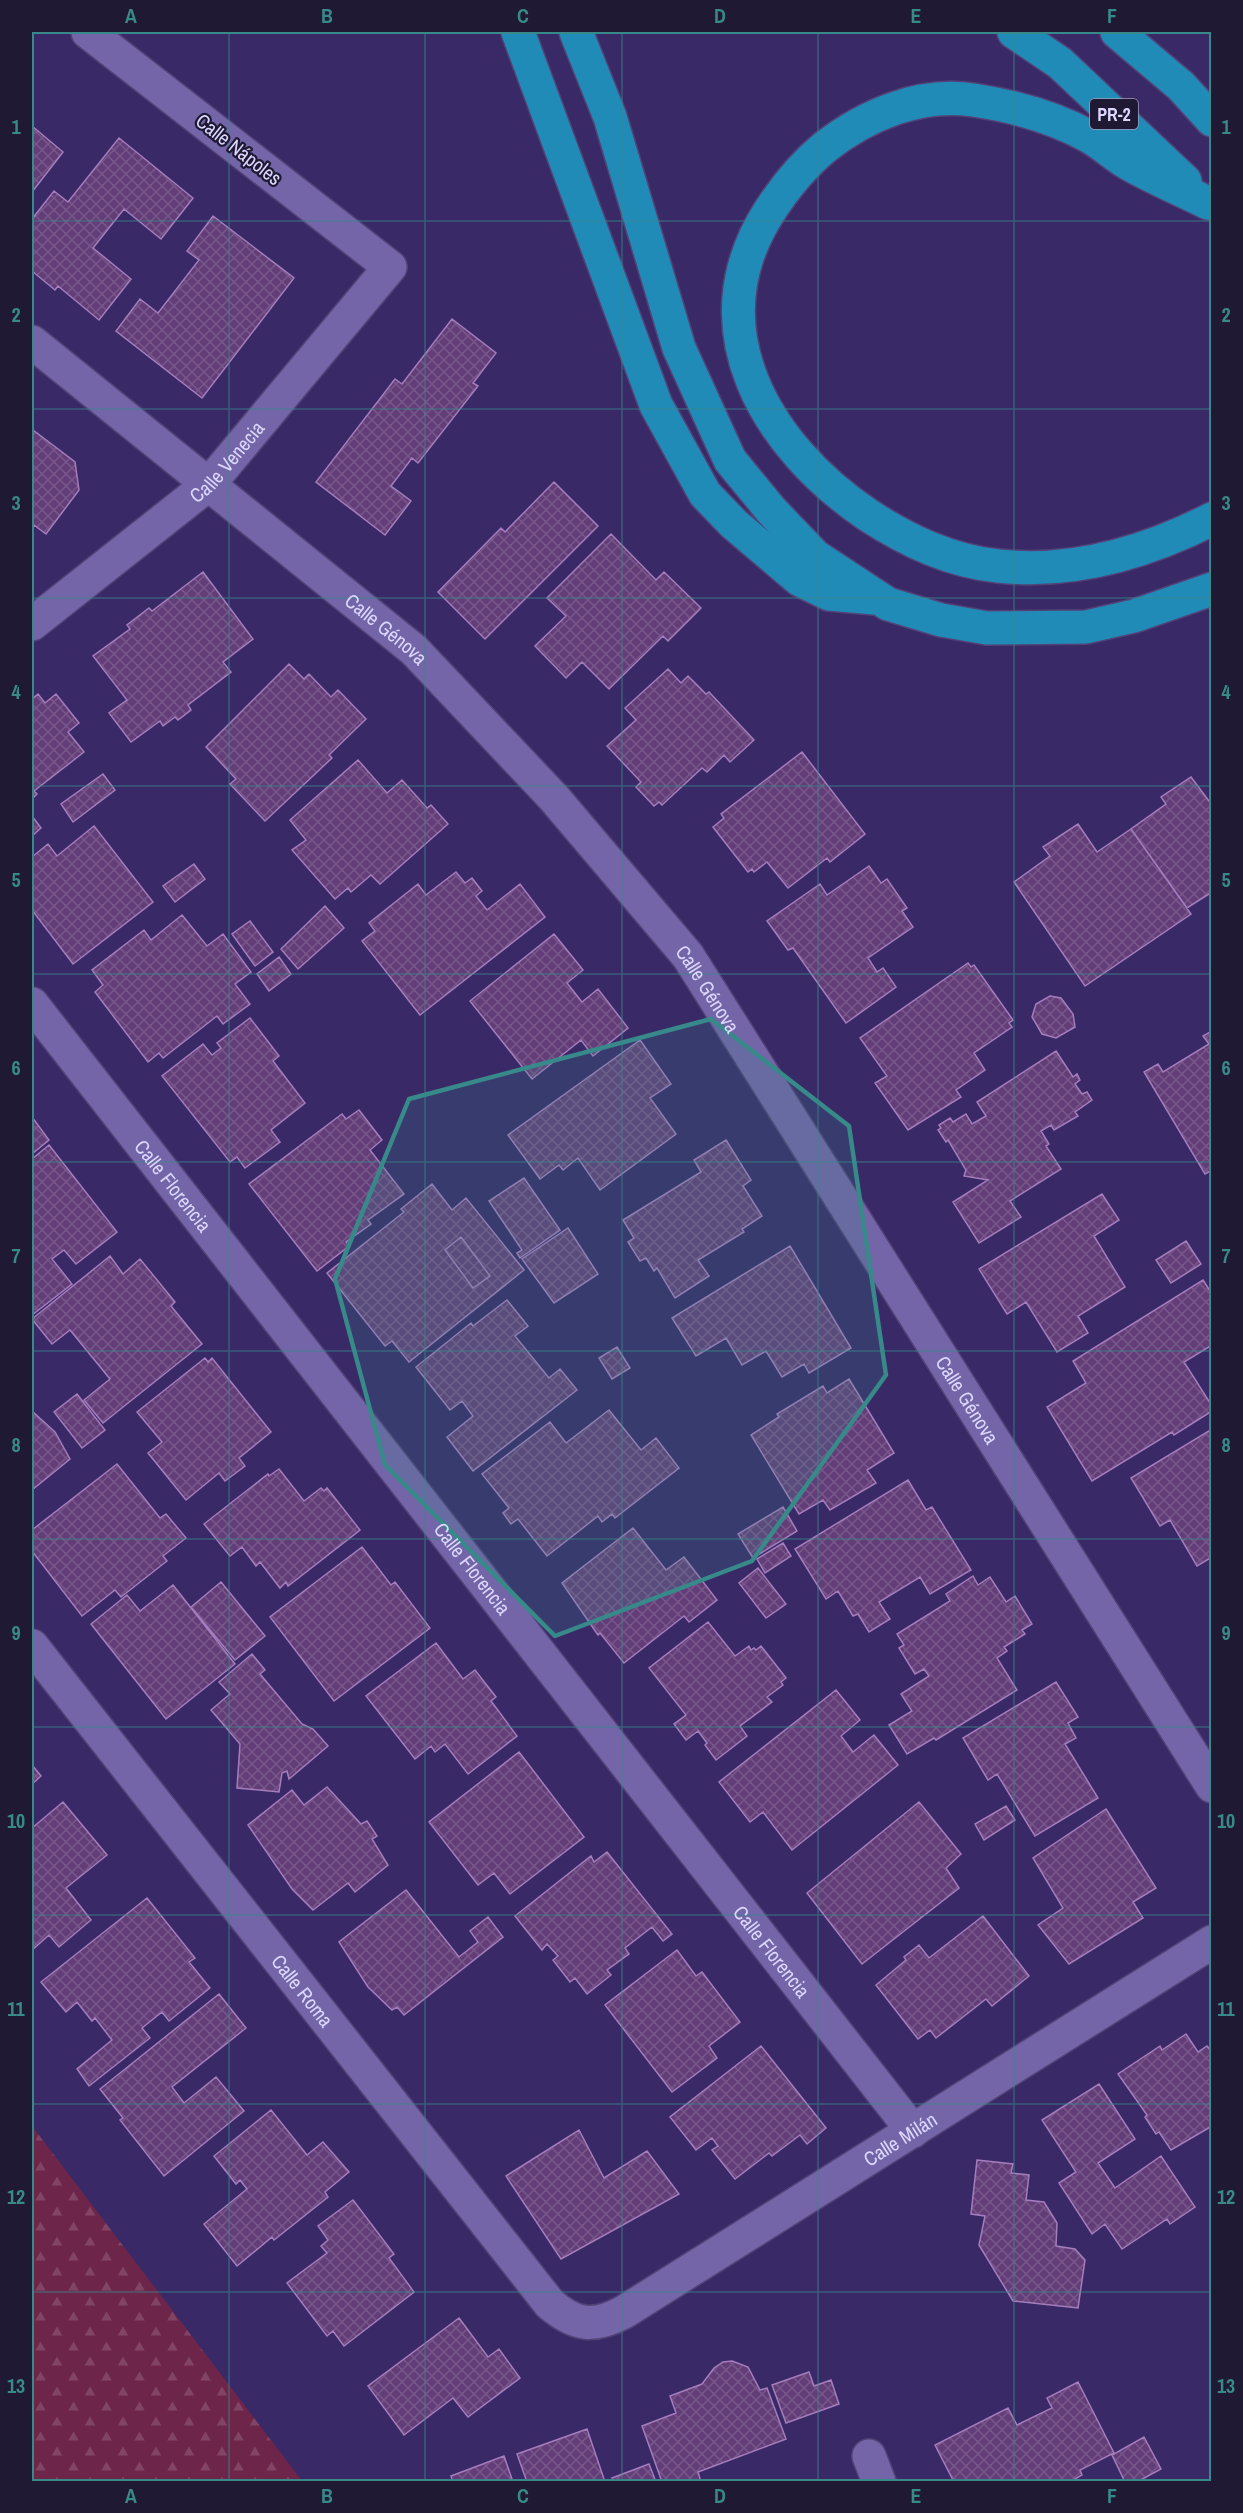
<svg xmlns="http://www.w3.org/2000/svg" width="1243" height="2513" viewBox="0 0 1243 2513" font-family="'Archivo Narrow',sans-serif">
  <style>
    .forest { fill: url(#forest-firs) }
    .building { fill: url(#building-cross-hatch); stroke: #a57dbd; stroke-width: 1.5; fill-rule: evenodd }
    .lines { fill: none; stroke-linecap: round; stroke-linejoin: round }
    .minor-casing { stroke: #524277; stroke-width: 36 }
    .motorway-casing { stroke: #524277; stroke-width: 36 }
    .minor { stroke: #7365a7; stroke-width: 33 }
    .motorway { stroke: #218bb8; stroke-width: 33 }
    .marked { fill: #38898a; fill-opacity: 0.2; stroke: #38898a; stroke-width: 4.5; stroke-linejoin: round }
    .grid { fill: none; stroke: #38898a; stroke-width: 1.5; stroke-opacity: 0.55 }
    .labels { text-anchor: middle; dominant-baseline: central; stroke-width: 4.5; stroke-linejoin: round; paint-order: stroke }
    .shield { fill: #1f1934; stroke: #a39ec0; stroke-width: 1.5 }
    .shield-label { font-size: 18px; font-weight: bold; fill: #dcd7fc }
    .street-label { font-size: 20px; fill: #dcd7fc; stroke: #1f1934 }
    .neatline { fill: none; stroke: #38898a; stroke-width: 2 }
    .grid-label { font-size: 20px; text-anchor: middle; font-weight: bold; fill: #38898a }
  </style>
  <defs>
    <pattern id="forest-firs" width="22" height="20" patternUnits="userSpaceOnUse" patternTransform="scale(1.5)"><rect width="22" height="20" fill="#6e254a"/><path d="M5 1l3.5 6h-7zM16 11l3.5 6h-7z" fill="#824465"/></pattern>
    <pattern id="building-cross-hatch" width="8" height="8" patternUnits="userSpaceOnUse" patternTransform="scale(1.5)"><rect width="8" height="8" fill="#623d77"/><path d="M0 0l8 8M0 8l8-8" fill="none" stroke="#78588b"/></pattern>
  </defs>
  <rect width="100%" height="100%" fill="#392966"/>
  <path class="forest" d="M32,2126L302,2481H32Z"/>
  <path class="building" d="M32,126L63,152L32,192Z
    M119,138L193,198L161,239L124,209L93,248L131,279L99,320L58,286L55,290L32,271V219L54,191L68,202Z
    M213,216L294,278L202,398L116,331L140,299L158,313L199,260L187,251Z
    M452,319L496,353L473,383L478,386L418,463L412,458L391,486L411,501L385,535L316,482L395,379L402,384Z
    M33,430L75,462L79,490L46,534L34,525L32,528V432Z
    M554,482L598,526L485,639L438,592L501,528L505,532Z
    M611,534L656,580L664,572L701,608L668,641L663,636L609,689L582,662L566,678L535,646L566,616L547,598Z
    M203,572L253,639L223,662L231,672L188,705L191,710L178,720L175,717L163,726L160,721L131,742L109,713L127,700L93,656L130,629L127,625L149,608L152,611Z
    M289,664L304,679L309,674L331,697L338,690L366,719L329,755L332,758L265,821L230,784L236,779L206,747Z
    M668,669L681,683L688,676L706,694L709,692L754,740L730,762L724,755L707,772L702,768L662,805L659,802L654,806L636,787L641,782L607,746L636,720L625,708Z
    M38,694L45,703L56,694L79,723L68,732L84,752L34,791L37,794L32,799V699Z
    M802,752L865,834L830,862L827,858L788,888L767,862L754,872L752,869L748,872L713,827L724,818L721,814Z
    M358,760L387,793L402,780L427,808L431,805L448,824L380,884L371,875L351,892L348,888L335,899L292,850L306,840L290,820Z
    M103,774L115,790L73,822L61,804Z
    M1191,777L1212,805V892L1187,908L1131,829L1166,804L1161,797Z
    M32,816L41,828L32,836Z
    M1078,824L1097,852L1131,829L1191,914L1085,986L1014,882L1050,856L1043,847Z
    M94,826L153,902L73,964L32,910V857L48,844L57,856Z
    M194,864L205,879L175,902L163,886Z
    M869,866L881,883L887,879L907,908L902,911L913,927L868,958L877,972L883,968L896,987L846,1023L793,948L788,950L767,921L820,884L827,895Z
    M456,872L465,883L472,878L482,891L476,896L487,910L520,884L545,917L420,1015L362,941L375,931L369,923L418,884L426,895Z
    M325,906L344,928L298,969L281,949Z
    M182,915L207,946L223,934L251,972L235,984L250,1004L223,1024L217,1016L163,1058L159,1053L148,1062L95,992L103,985L92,970L144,930L151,940Z
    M250,921L273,952L255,966L232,934Z
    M554,934L583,970L567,983L582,1002L598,989L628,1028L593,1056L581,1040L532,1079L470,1001Z
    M279,957L291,974L269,991L257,974Z
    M968,963L971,967L974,965L1013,1020L1009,1023L1012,1027L974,1053L985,1070L956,1090L961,1097L908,1130L875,1083L887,1076L860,1038Z
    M1050,996L1061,998L1073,1014L1075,1027L1056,1038L1042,1034L1032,1017L1036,1004Z
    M250,1018L279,1056L273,1061L305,1103L271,1130L280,1142L245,1168L237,1157L230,1162L162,1076L203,1044L212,1055L221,1048L217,1043Z
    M1212,1031V1170L1205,1174L1144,1072L1158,1064L1163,1072L1209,1044L1203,1036Z
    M640,1040L671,1084L650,1098L676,1134L600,1190L578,1158L563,1170L559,1165L540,1179L508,1135Z
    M1056,1051L1073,1077L1077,1074L1080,1080L1075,1084L1082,1094L1087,1092L1092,1100L1075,1112L1078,1116L1054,1130L1051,1125L1041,1131L1049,1144L1046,1146L1061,1169L1010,1201L1021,1217L979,1243L953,1202L988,1180L964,1176L966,1170L948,1140L946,1142L938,1130L941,1128L939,1125L950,1118L953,1122L966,1114L972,1124L986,1116L977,1102Z
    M359,1110L382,1140L370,1150L404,1194L368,1220L371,1224L346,1242L349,1246L317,1271L249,1184L342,1114L346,1119Z
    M32,1117L49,1140L32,1154Z
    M726,1140L751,1180L743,1186L762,1216L742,1229L744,1232L698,1260L709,1276L675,1298L657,1268L654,1271L646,1258L640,1261L628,1242L634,1238L623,1220L701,1172L694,1160Z
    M49,1145L117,1232L76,1264L64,1250L52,1259L72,1284L32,1315V1159Z
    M524,1178L560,1230L520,1258L517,1253L522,1250L489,1201Z
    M432,1184L452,1210L466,1198L524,1270L409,1362L392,1341L385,1346L327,1273L404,1212L401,1209ZM461,1237L490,1276L473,1288L445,1250Z
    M1102,1194L1119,1220L1094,1236L1125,1287L1078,1316L1088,1333L1057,1352L1026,1302L1007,1314L979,1269Z
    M568,1228L598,1274L554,1303L522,1259Z
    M461,1237L490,1276L473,1288L445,1250Z
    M1186,1241L1201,1264L1171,1283L1156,1260Z
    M790,1246L851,1348L809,1373L804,1364L782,1377L766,1351L742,1365L726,1338L696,1356L672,1318Z
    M110,1256L123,1274L140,1259L175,1302L171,1306L202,1344L103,1423L84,1400L110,1379L70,1330L52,1344L32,1319Z
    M1203,1280L1212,1294V1345L1184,1362L1212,1406V1411L1174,1435L1172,1432L1092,1481L1047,1407L1086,1383L1073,1361Z
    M507,1300L528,1326L515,1336L549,1378L560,1369L577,1390L473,1471L447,1437L473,1416L462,1401L450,1410L416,1367L471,1323L473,1326Z
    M617,1347L630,1368L612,1379L599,1358Z
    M205,1358L208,1362L212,1358L271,1432L239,1458L245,1466L225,1481L219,1473L186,1500L148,1453L162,1442L137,1412Z
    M849,1379L894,1453L867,1470L876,1483L830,1510L823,1500L799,1514L751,1435L779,1417L777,1414L823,1386L827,1393Z
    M77,1394L105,1430L82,1448L54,1412Z
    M609,1410L641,1450L656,1438L679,1468L615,1518L612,1514L602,1522L598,1516L547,1556L518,1519L511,1524L503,1513L509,1508L482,1474L550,1422L566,1443Z
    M32,1411L55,1432L70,1459L32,1490Z
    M1212,1429V1557L1197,1566L1170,1520L1160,1526L1131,1478Z
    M117,1464L160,1518L166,1514L186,1538L163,1556L167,1561L121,1597L115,1590L82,1616L32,1551V1530Z
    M279,1469L304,1501L321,1488L324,1491L327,1488L360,1530L288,1586L286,1582L280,1588L260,1562L256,1566L242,1547L230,1556L204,1524L268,1474L269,1476Z
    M908,1480L926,1510L932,1507L971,1570L930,1594L920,1577L879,1602L890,1619L869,1632L858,1614L853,1616L838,1591L826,1599L795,1549Z
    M783,1507L797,1531L753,1558L738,1534Z
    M633,1528L666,1570L684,1557L717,1600L689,1622L684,1616L624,1663L600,1633L598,1635L562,1583Z
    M783,1543L791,1556L765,1573L757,1559Z
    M362,1547L391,1585L395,1582L430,1628L334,1701L270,1617Z
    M758,1568L786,1604L766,1618L739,1583Z
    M973,1576L978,1585L990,1577L1006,1602L1015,1596L1032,1624L1022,1630L1025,1634L1004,1647L1007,1651L997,1658L1017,1690L936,1740L934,1738L907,1754L889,1725L912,1711L901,1694L929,1676L924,1669L915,1674L899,1648L904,1645L897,1634L950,1601L946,1594Z
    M221,1582L265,1636L235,1660L191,1607Z
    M173,1585L235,1664L166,1719L91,1624L127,1595L140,1611Z
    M708,1622L735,1656L749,1646L751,1650L754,1648L756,1650L761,1646L786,1678L781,1682L783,1685L767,1697L772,1702L740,1726L747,1736L716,1760L705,1745L707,1743L698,1731L686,1740L674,1724L686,1715L649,1668Z
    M436,1643L463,1679L475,1670L496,1697L491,1701L517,1736L468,1774L445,1744L435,1752L431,1746L415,1759L366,1696Z
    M252,1654L265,1670L260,1674L302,1724L313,1729L328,1746L289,1779L287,1771L282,1773L279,1792L237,1788L240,1744L211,1710L230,1694L219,1682Z
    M1056,1682L1078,1717L1068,1723L1076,1738L1065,1744L1098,1798L1035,1836L997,1774L988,1780L963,1738Z
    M836,1690L860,1720L841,1736L853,1752L874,1735L898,1765L792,1850L763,1812L750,1822L719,1782Z
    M519,1752L584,1837L510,1894L494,1873L478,1885L429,1822Z
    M32,1765L41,1776L32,1784Z
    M327,1787L361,1824L367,1821L377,1836L372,1839L388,1865L355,1892L348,1883L313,1910L292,1889L248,1825L292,1790L304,1805Z
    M63,1802L107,1855L66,1888L91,1920L59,1947L49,1935L32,1950V1828Z
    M919,1802L961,1854L946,1868L959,1888L862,1964L807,1893Z
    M1006,1806L1015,1820L984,1840L975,1824Z
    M1106,1809L1156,1888L1133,1902L1143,1918L1069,1964L1038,1925L1063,1908L1033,1858Z
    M607,1852L672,1934L663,1941L652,1927L625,1948L629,1954L607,1970L611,1975L587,1994L575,1978L570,1982L553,1960L558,1956L547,1944L542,1950L515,1916L591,1856L594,1862Z
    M406,1890L459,1957L478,1942L470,1931L488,1917L503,1937L404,2015L397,2007L392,2010L368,1987L339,1942Z
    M147,1898L195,1958L189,1962L210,1988L169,2021L162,2012L142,2028L150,2038L89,2086L77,2069L112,2040L95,2018L92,2021L77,2002L66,2012L41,1982Z
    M983,1916L1029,1976L992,2006L986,1999L936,2038L930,2030L918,2039L876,1985L906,1960L904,1957L919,1945L929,1958Z
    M677,1950L696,1976L702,1972L740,2022L709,2046L717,2058L672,2092L605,2005Z
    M219,1994L246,2028L172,2087L184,2103L216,2077L244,2111L164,2176L120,2120L123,2118L100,2089Z
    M1186,2034L1198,2052L1207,2046L1212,2052V2126L1171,2150L1159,2132L1156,2134L1145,2117L1147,2115L1118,2074L1160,2046L1162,2050Z
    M761,2046L826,2128L807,2144L800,2135L772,2156L769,2153L735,2179L712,2150L718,2146L712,2138L696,2150L670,2117Z
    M1099,2084L1135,2139L1098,2163L1115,2188L1161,2156L1195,2207L1170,2224L1167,2219L1122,2249L1105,2224L1092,2234L1059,2183L1076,2172L1042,2120Z
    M271,2110L307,2155L323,2142L349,2172L325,2192L328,2197L274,2240L272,2237L237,2266L204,2224L247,2189L240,2180L236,2184L214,2156Z
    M579,2130L604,2178L647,2151L679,2194L561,2259L506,2176Z
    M977,2160L1013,2164L1011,2173L1029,2175L1026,2200L1044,2202L1057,2223L1056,2246L1075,2249L1085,2260L1078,2308L1013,2301L979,2245L985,2216L971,2214Z
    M353,2200L394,2254L389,2258L414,2292L344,2346L333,2331L327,2336L287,2283L327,2253L321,2246L328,2240L318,2226Z
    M459,2318L488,2357L499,2349L520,2378L468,2417L453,2398L404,2435L368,2386Z
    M732,2361L748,2367L760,2390L767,2388L786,2439L698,2472L701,2482H662L642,2426L676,2413L670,2396L702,2384L714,2368L723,2362Z
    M809,2372L814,2386L831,2380L839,2404L786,2423L772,2385Z
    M1078,2382L1114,2453L1080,2470L1082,2475L1070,2482H954L935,2445L1008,2408L1017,2425L1052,2408L1047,2398Z
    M587,2429L605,2482H527L517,2454Z
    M1144,2437L1161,2469L1137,2482H1125L1112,2455Z
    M504,2456L513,2482H453L451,2476Z
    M649,2464L656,2482H614L612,2478Z"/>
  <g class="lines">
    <defs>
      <g id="minor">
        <path id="s1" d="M32,342L414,650L554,798L688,956L1212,1786"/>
        <path id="s2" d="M32,624L209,484L390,267L88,32"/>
        <path id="s3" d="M32,1004L913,2131"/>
        <path id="s4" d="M32,1646L550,2304C576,2326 594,2328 624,2312L1212,1942"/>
        <path d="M869,2456L879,2482"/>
      </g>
      <path id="motorway" d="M518,32L656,405L705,494L734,524L800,580L829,594L874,598
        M576,32L610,117L679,348L730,460L771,510L815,556L888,604L941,620L987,628L1086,627L1134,616L1212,589
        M1014,32L1060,63L1185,181
        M1117,32L1181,86L1212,120
        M1208,203C1182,190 1156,179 1131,165C1116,157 1104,145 1090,137C1054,117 1014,106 973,100C920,92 866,115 825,147C802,166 785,187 769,212C695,328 766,446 868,515C908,541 950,561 998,566C1072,574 1147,552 1212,519"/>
    </defs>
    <use href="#minor" class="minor-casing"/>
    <use href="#motorway" class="motorway-casing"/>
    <use href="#minor" class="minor"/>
    <use href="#motorway" class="motorway"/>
  </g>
  <path class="marked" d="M711,1019L849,1126L886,1375L752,1561L555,1636L385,1465L335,1279L409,1099Z"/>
  <path class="grid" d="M229,32V2482M425,32V2482M622,32V2482M818,32V2482M1014,32V2482M32,221H1212M32,409H1212M32,598H1212M32,786H1212M32,974H1212M32,1162H1212M32,1351H1212M32,1539H1212M32,1727H1212M32,1915H1212M32,2104H1212M32,2292H1212"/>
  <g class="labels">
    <rect class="shield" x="1090" y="99" width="48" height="30" rx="4.5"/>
    <g class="shield-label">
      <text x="1114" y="114">PR-2</text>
    </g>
    <g class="street-label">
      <text transform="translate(239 149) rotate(38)">Calle Nápoles</text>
      <text stroke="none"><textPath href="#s2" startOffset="254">Calle Venecia</textPath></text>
      <text stroke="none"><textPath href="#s1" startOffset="456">Calle Génova</textPath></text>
      <text stroke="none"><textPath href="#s1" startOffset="940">Calle Génova</textPath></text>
      <text stroke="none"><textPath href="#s3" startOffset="230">Calle Florencia</textPath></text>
      <text stroke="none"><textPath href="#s1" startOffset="1426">Calle Génova</textPath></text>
      <text stroke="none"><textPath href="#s3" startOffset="716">Calle Florencia</textPath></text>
      <text stroke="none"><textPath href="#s3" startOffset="1202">Calle Florencia</textPath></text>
      <text stroke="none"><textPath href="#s4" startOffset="438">Calle Roma</textPath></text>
      <text stroke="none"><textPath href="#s4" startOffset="1244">Calle Milán</textPath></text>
    </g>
  </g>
  <rect width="1243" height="2513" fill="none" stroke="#1f1934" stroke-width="66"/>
  <rect x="33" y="33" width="1177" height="2447" class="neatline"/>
  <g class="grid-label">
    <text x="131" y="23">A</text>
    <text x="327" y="23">B</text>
    <text x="523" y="23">C</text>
    <text x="720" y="23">D</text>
    <text x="916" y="23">E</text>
    <text x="1112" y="23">F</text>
    <text x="16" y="134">1</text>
    <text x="1226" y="134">1</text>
    <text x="16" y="322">2</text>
    <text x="1226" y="322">2</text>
    <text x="16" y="510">3</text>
    <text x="1226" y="510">3</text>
    <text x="16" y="699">4</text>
    <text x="1226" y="699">4</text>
    <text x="16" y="887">5</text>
    <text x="1226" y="887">5</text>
    <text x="16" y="1075">6</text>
    <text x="1226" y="1075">6</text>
    <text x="16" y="1263">7</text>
    <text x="1226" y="1263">7</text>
    <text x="16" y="1452">8</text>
    <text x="1226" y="1452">8</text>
    <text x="16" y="1640">9</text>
    <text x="1226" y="1640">9</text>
    <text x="16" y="1828">10</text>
    <text x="1226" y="1828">10</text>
    <text x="16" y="2016">11</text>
    <text x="1226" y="2016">11</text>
    <text x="16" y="2204">12</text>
    <text x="1226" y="2204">12</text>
    <text x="16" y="2393">13</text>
    <text x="1226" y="2393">13</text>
    <text x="131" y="2503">A</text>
    <text x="327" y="2503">B</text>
    <text x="523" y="2503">C</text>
    <text x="720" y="2503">D</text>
    <text x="916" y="2503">E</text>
    <text x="1112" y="2503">F</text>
  </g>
</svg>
